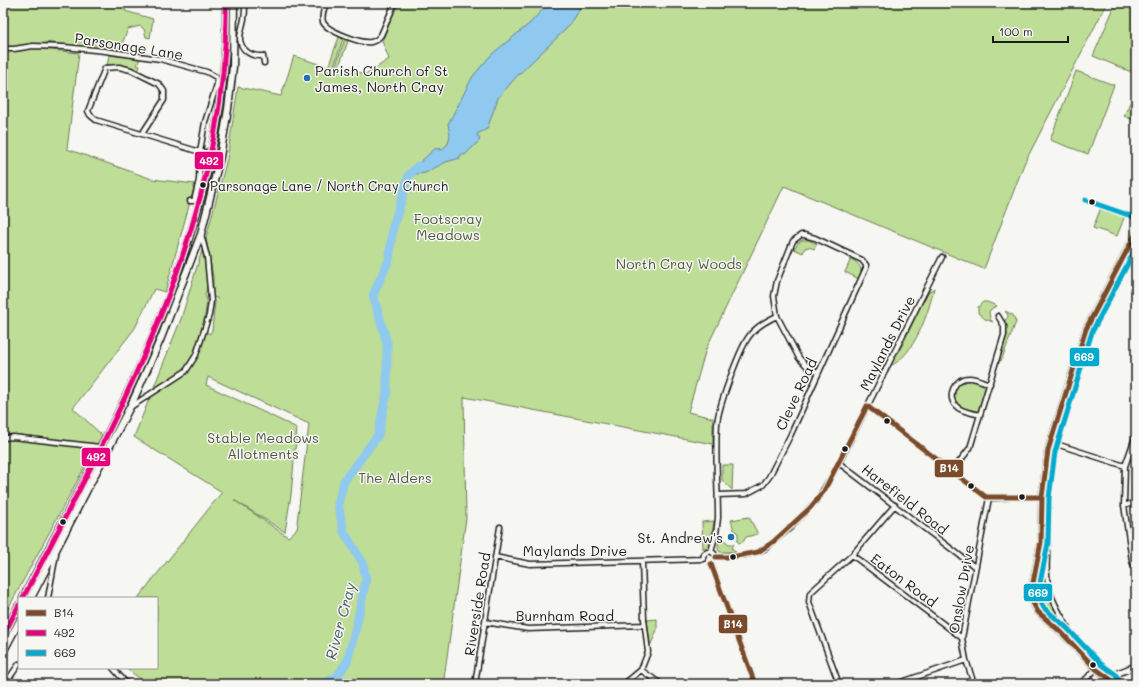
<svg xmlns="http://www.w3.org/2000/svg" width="1139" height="687" viewBox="0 0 1139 687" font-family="Mali,sans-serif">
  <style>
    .green { fill: #bedd96; stroke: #6d7c59; fill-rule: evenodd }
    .water { fill: #90c9ef; stroke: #62849b }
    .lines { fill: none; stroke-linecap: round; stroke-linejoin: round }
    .river { stroke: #90c9ef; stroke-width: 9 }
    .street-casing { stroke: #1c1c1c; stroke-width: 7 }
    .secondary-casing { stroke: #1c1c1c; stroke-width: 8 }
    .primary-casing { stroke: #1c1c1c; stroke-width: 9 }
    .street { stroke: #f6f6f2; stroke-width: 4 }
    .secondary { stroke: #f6f6f2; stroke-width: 5.5 }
    .primary { stroke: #f6f6f2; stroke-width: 6 }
    .bus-1-casing { stroke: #f6f6f2; stroke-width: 8 }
    .bus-2-casing { stroke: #f6f6f2; stroke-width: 8 }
    .bus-3-casing { stroke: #f6f6f2; stroke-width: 8 }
    .bus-1 { stroke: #7a4b2a; stroke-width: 5 }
    .bus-2 { stroke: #e5007d; stroke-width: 5 }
    .bus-3 { stroke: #00a9ce; stroke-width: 5 }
    .poi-dot { fill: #1f6fb2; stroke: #f6f6f2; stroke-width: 1.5 }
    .bus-dot { fill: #1c1c1c; stroke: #f6f6f2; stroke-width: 1.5 }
    .labels { text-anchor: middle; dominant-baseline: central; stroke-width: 3; stroke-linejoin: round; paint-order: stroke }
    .bus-label { font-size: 13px; fill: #1c1c1c; stroke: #f6f6f2; text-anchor: start }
    .street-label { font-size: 14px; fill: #1c1c1c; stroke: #f6f6f2 }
    .poi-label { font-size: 14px; fill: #1c1c1c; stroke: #f6f6f2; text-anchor: start }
    .park-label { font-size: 14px; fill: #4d5641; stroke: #f6f6f2 }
    .water-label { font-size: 15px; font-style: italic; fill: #455966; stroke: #f6f6f2 }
    .line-badge { stroke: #f6f6f2; stroke-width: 1.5 }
    .badge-label { font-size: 11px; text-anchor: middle; font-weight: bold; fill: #fff }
  </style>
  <rect width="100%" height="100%" fill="#f6f6f2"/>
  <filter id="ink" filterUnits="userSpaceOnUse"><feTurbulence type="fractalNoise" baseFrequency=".025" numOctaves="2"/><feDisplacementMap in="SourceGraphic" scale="8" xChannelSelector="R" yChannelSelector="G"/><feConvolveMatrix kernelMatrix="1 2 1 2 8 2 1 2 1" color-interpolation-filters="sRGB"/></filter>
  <g filter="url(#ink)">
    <path class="green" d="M3,3H126L125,11L153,19L150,38L146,37L144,29L140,26L128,29L122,44H120L117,52L46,42L42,49L79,53L67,149L152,179L195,184L165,292L154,289L135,328L73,408L102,435L3,618Z
      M398,3H1107L1024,164L984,269L784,186L706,349L688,412L713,418V444L464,397L466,518L444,679L442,684H141L138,677L125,668H157V598H138L222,492L134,437L181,319L202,250C205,265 210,281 205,295L207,300L203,330L210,334L212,330L215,302L217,300V298L213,297V277L206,238L227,159L238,87L281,96L294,56L328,67L339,37L343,39L333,68H336L335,67L345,39L348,41L338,69L367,74L389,59L382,41ZM208,377L309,424L297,523L298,524L297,529L288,537L234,500L285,532L291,495L297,428L206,385Z
      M1116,3H1136V74L1093,56Z
      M109,55L140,59L137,65L140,66L138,72L113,65L107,66Z
      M1076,71L1114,85L1088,154L1050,140Z
      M1136,89V121L1124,116Z
      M1102,205L1126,213L1117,236L1093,228Z
      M802,240H808L817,244L814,249L809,247L805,248L803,253L794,249L799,242Z
      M851,259C860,264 864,269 859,279L845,272Z
      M934,288C929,312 914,356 890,366L897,353L899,352L927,293Z
      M983,302H987L997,306L992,308L989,312L990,319L993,322L985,319L978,313V307Z
      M1005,311L1013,315L1016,322L1001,361L999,360L1007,335L1005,320L1008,317V315Z
      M969,380L984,384L987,388L979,412H978L959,407C953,399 954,392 959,384Z
      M722,465H733L732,490L722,480Z
      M749,517L758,534L746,537L743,542L739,543L737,541L738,539V533L734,530L731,520Z
      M714,521L710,545L703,549L702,522Z
      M720,537L729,544H734L732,548L736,552H720C716,549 719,542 720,537Z
      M1042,544H1045C1044,554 1043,563 1043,573C1046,597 1059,615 1071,635L1070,637C1057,625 1036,612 1033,594Z
      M657,619V630L651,644H650L647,620Z"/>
    <path class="water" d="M549,3H583L567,28L517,76L498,98L487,129L477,134L480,140L465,155L462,154L460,156V158L446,162L425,173L409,175L412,169L436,148L439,150L440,148L441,150L448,144L450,135L448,124L473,76L492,54L529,24Z"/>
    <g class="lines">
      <path class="river" d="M322,684L336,678L347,662L357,623L366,580L363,563L344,532L338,504L344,481L378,435L387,392V343L373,295L389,260L393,227L409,175L418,166"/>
      <defs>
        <path id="street" d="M245,3C245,8 245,14 244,19C243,25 240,33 240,39C241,51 252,57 263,56L264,63
          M326,3C324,9 321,15 323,22C327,31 362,44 371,42C376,41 378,39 381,35L395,3
          M3,49H14L33,46L64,47L105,51L160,59L207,72L216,77L217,84L205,122L200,152L199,180L194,201H190
          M142,134L164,100V91L159,84L131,70L119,67L105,68L88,111L90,115L96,120L200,152H213
          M132,406L186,371L196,355L209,315L211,301L207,257L201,234
          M867,406L986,497L991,498L1042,497
          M980,415C973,413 961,412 956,406C946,396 955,378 968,378C975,377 983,382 990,384
          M1136,435L1125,466L1124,505L1132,561L1136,570
          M3,438L13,437L100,447
          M1050,442L1125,466
          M839,463L975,567
          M953,470L970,448L1004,335V326L998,316
          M718,495L746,494L763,485L769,477L791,434L866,268V265L862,260L815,238L804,235H801L793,241L777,281L774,296L777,316L799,358L811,370L819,372
          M1124,506L1136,502
          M1041,542L1048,543C1046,564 1045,585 1055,604C1062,619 1072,630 1075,646
          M711,551L716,534L718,518C718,487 715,455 717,424C718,408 740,347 750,335C757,326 766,321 777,316
          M852,555L962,638
          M495,557L530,564L703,559
          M716,557L745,555L758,552L766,548L790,528L818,499L839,463L942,257
          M703,559L704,554C709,550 714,551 716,557
          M711,564L755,684
          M48,598L56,554
          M485,622L528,629L644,625
          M113,668L127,684
          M641,670L661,684
          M5,684L19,664
          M475,684L500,527
          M624,684L641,670L648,652L644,619L642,561
          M839,684L809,602L810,593L852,555L895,505
          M896,684L966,660
          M974,684L966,660L962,638L989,498
          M1081,684L1096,669"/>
        <path id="secondary" d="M1110,679L1118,673L1136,666
          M1113,684L1110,679L1096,669L1062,633L1038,612L1032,601L1031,593L1041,542L1042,497L1048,450L1086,329L1136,233"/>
        <path id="primary" d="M23,598C103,443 192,290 218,114C224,77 227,41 226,3
          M31,598L133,401L161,338L201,234L220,157L228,109L233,67L234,3
          M3,636L19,605
          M3,652L19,622"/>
      </defs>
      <use href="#street" class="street-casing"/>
      <use href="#secondary" class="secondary-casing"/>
      <use href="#primary" class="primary-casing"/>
      <use href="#street" class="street"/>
      <use href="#secondary" class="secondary"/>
      <use href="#primary" class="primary"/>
      <defs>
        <path id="bus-1" d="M867,406L986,497H1042
          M716,557H731L758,552L773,542L810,508L824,491L867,406
          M711,564L755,684
          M1113,684L1110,679L1096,669L1062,633L1038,612L1032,601L1031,593L1041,542L1042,497L1048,450L1086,329L1136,233"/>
        <path id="bus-2" d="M23,598C120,412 229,219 226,3
          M3,636L19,605"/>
        <path id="bus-3" d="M1085,200L1134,217
          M1119,680L1115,674L1101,664L1067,628L1044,608L1039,599L1038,593L1048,543L1049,498L1055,452L1092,332L1136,248"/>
      </defs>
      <use href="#bus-1" class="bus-1-casing"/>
      <use href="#bus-2" class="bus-2-casing"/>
      <use href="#bus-3" class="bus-3-casing"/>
      <use href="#bus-1" class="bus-1"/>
      <use href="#bus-2" class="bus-2"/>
      <use href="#bus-3" class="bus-3"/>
    </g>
  </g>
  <g class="poi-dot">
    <circle cx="307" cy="78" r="4"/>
    <circle cx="731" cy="537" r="4"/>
  </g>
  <g class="bus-dot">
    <circle cx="203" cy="185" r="3.5"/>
    <circle cx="1092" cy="202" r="3.5"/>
    <circle cx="887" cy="421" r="3.5"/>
    <circle cx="845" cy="449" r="3.5"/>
    <circle cx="971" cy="486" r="3.5"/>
    <circle cx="1022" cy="497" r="3.5"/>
    <circle cx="63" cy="522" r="3.5"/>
    <circle cx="733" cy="557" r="3.5"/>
    <circle cx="1093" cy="665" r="3.5"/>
  </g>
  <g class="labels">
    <g class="bus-label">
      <text x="210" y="185">Parsonage Lane / North Cray Church</text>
    </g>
    <g class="street-label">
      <text transform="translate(129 46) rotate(9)">Parsonage Lane</text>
      <text transform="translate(887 343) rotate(-63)">Maylands Drive</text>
      <text transform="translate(796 394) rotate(-65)">Cleve Road</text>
      <text transform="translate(905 499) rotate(38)">Harefield Road</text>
      <text x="575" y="550">Maylands Drive</text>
      <text transform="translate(904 580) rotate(37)">Eaton Road</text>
      <text transform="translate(961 589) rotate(-80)">Onslow Drive</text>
      <text transform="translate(477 604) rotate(-81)">Riverside Road</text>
      <text x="565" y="615">Burnham Road</text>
    </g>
    <g class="poi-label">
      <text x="315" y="70">Parish Church of St<tspan x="315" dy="16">James, North Cray</tspan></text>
      <text x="723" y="537" text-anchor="end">St. Andrew's</text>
    </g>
    <g class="park-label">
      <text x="448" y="218">Footscray<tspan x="448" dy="16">Meadows</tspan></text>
      <text x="679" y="263">North Cray Woods</text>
      <text x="263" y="437">Stable Meadows<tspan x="263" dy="16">Allotments</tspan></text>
      <text x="395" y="477">The Alders</text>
    </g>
    <g class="water-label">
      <text transform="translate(340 621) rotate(-75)">River Cray</text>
    </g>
  </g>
  <g class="line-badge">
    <rect x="194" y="151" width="30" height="19" rx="4" fill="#e5007d"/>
    <rect x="1069" y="347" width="31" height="20" rx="4" fill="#00a9ce"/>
    <rect x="81" y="447" width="30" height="20" rx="4" fill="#e5007d"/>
    <rect x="934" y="459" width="30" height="19" rx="4" fill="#7a4b2a"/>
    <rect x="1023" y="583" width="30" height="19" rx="4" fill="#00a9ce"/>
    <rect x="718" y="614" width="30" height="20" rx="4" fill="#7a4b2a"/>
  </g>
  <g class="badge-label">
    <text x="209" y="165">492</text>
    <text x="1084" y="361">669</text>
    <text x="96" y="461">492</text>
    <text x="949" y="472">B14</text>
    <text x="1038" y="597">669</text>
    <text x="733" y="628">B14</text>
  </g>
  <rect width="1139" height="687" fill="none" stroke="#f6f6f2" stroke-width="16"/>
  <rect x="8" y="8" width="1123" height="671" fill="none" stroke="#1c1c1c" stroke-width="1.5" filter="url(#ink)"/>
  <rect x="18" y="597" width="140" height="72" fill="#f6f6f2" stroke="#9f9f9c"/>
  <rect x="26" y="610" width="20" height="6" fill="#7a4b2a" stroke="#9f9f9c"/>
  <text x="54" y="617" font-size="12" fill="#1c1c1c">B14</text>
  <rect x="26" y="630" width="20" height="6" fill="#e5007d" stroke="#9f9f9c"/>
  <text x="54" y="637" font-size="12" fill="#1c1c1c">492</text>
  <rect x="26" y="650" width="20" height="6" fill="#00a9ce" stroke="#9f9f9c"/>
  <text x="54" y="657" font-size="12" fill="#1c1c1c">669</text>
  <path d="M993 36v6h75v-6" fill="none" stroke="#1c1c1c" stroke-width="2"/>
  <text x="999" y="36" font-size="12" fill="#1c1c1c" stroke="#f6f6f2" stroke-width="3" paint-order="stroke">100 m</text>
</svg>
